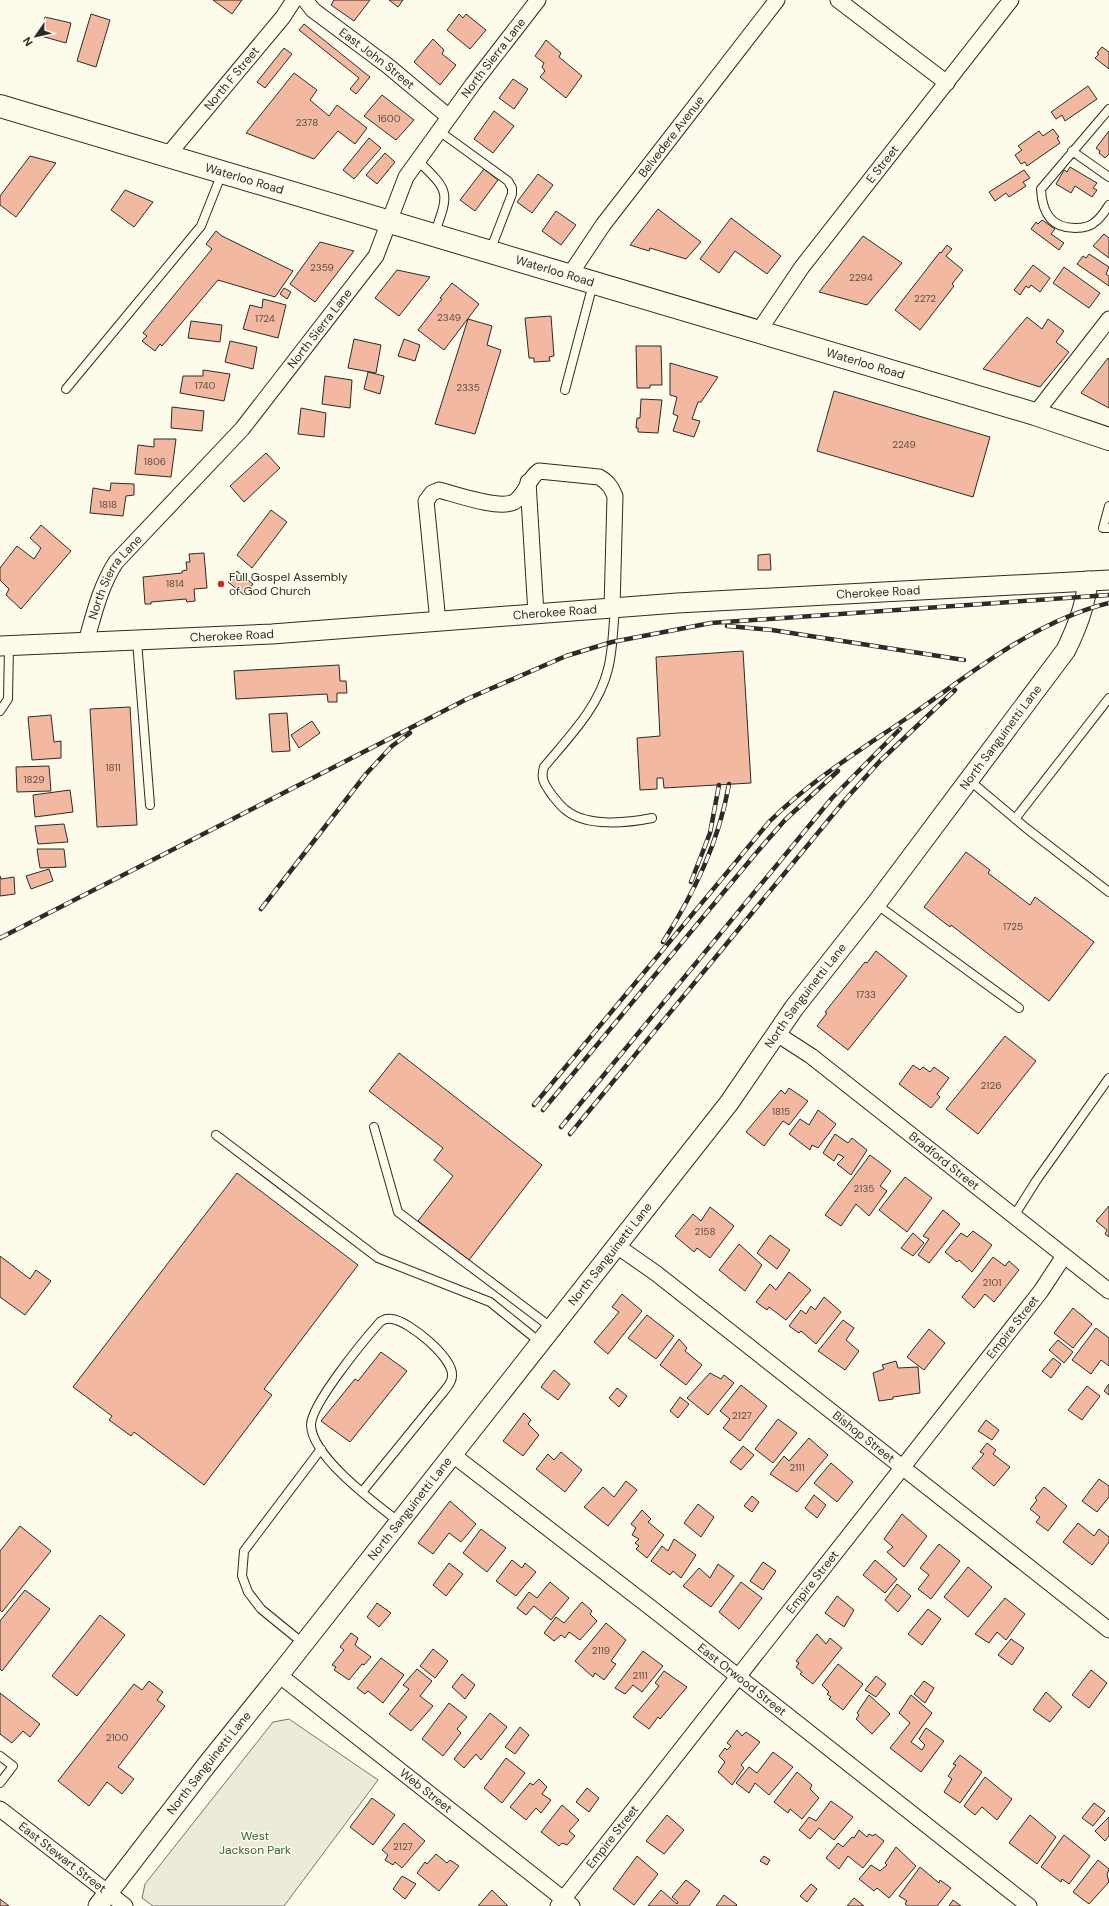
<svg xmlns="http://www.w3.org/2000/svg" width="1109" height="1906" viewBox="0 0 1109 1906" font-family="'DM Sans',sans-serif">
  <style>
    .green { fill: #ecebdb; stroke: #74746e }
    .building { fill: #f2b8a0; stroke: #2b2b2b }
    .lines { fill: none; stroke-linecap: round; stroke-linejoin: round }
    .service-casing { stroke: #2b2b2b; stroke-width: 10 }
    .minor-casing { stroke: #2b2b2b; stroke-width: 17 }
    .tertiary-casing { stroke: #2b2b2b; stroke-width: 21 }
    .secondary-casing { stroke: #2b2b2b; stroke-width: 24 }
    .service { stroke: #fdfbea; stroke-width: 8 }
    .minor { stroke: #fdfbea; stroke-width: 15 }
    .tertiary { stroke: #fdfbea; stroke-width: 19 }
    .secondary { stroke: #fdfbea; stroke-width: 22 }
    .rail-casing { stroke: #2b2b2b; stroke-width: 4.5 }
    .rail { stroke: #fdfbea; stroke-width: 3; stroke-dasharray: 9; stroke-linecap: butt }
    .poi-dot { fill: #c62828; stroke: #fdfbea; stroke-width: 1.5 }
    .labels { text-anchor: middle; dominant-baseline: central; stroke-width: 3; stroke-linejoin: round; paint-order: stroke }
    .number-label { font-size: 10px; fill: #5d4e48 }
    .street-label { font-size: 12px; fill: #2b2b2b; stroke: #fdfbea }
    .poi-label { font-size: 12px; fill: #2b2b2b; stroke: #fdfbea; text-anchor: start }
    .park-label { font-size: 12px; fill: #34623c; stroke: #fdfbea }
  </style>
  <rect width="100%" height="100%" fill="#fdfbea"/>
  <path class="green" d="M289,1719L378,1780L284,1906H153L142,1898L145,1884L273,1722Z"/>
  <path class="building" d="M213,0H242L232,14Z
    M334,0H370L354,21L331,5Z
    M389,0H403L398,7Z
    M91,14L110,20L96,67L77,61Z
    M459,14L463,18L466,14L486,30L470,49L447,30Z
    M45,17L71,23L66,43L41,36Z
    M304,24L370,77L356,94L350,89L359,78L299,30Z
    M433,39L444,50L442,54L456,65L440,85L414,62Z
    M546,40L561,53L559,57L582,76L566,98L540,77L545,71L542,67L544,63L535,56Z
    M1102,47L1109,52V69L1095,58L1099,54L1097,53Z
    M284,48L292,54L265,88L257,82Z
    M294,73L317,90L310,100L329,116L337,105L367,128L355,144L338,131L314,159L246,133Z
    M513,79L528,89L514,109L499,98Z
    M1088,86L1097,99L1065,121L1062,115L1056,119L1051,112Z
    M382,95L414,120L396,140L364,116Z
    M494,111L514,126L493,153L474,139Z
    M1053,129L1059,137L1057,138L1060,143L1027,166L1025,162L1021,164L1015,155L1022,150L1018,146L1039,131L1043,136Z
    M1109,131V154L1105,158L1099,153L1100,151L1096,148Z
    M369,138L381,148L354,179L343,170Z
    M385,153L395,162L377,184L366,175Z
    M30,156L56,163L16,217L0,205V196Z
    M1070,167L1097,183L1093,188L1097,190L1092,197L1075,186L1071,193L1056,184L1064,170L1067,172Z
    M484,169L498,180L475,211L460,200Z
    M1024,170L1030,178L1023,182L1026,186L1009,197L1006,193L995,201L989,192Z
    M538,174L553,185L532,213L517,202Z
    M125,190L153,202L134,227L111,210Z
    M658,209L701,242L686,259L650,248L649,251L630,245Z
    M556,211L576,225L561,245L542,231Z
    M731,218L781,256L767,274L735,251L719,273L700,259Z
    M1042,220L1055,229L1051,234L1064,243L1059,250L1031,229L1036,222L1038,224Z
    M216,231L222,236L293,271L275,297L218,280L162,346L160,344L155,351L142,341L147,336L143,333L212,249L206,244Z
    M1104,234L1109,238V258L1093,246Z
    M863,236L902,263L867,305L819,292Z
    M320,242L354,251L315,302L290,284Z
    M947,245L952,249L946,256L963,270L952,284L954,286L920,330L895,310L940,252L941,253Z
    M1089,254L1109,267L1106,274L1109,276V286L1077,264L1083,256L1086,258Z
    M1033,265L1050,278L1040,292L1031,285L1029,288L1026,286L1020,295L1014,290Z
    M1064,267L1100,293L1089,308L1053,283Z
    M397,270L430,277L399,316L375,298Z
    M452,283L479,304L444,350L418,330L442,299L440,298Z
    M284,288L291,292L287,299L280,294Z
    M263,299L286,305L278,338L243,329L250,305L262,308Z
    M551,316L554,356L549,357L550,361L534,362V358H529L525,318Z
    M1027,317L1042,329L1048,319L1064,331L1056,342L1069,352L1040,387L983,369Z
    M468,319L492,326L487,345L501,350L475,434L435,424Z
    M191,321L222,325L220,342L188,338Z
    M354,339L381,345L376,373L348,368Z
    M404,339L420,345L415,361L398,356Z
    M230,341L257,347L253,369L225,362Z
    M636,346H661L662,385H650V388H637Z
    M1108,358L1109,359V408L1081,393Z
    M670,363L718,377L701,402H698L692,419L700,421L694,437L673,431L678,416L673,414L677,397L670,395Z
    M203,370L230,374L224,401L180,393L183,376H203Z
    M368,372L384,376L380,394L364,389Z
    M325,376L352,380L350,408L322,404Z
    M834,391L990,437L973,497L817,451Z
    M641,399L662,400L658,433L638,432V428H636L637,418H640Z
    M172,407L204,411L202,431L171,428Z
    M301,408L326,413L324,437L298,434Z
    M154,439H176L171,477L135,474L138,445L154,447Z
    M266,453L280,468L244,502L230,486Z
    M111,483L134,484V495L126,496L123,516L90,513L93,488L110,491Z
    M271,510L287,522L252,568L237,555Z
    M41,525L71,551L21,609L6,595L9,589L0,580V568L17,546L34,559L41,548L30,538Z
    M204,553L207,588L194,589L195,601L187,602L186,599L151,602V604H145L143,577L182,573V571L187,570L186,562H190L189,554Z
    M770,554L771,570H758V555Z
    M237,571L253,584L244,595L228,582Z
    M743,651L751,783L664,788L663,778H657V789L640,790L637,738L660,736L656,657Z
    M339,665L340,681H346L347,693H337V702H328L327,694L236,699L234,671Z
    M130,707L137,825L97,827L90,709Z
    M287,713L290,751L272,752L269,714Z
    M51,715L54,742L61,741V758L32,760L28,717Z
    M312,721L320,733L299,748L291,735Z
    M49,766L51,791L17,792L16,767Z
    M70,790L73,812L35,817L33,795Z
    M64,824L68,842L38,844L35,826Z
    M37,849H64L66,867L40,868Z
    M966,852L990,870L988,873L1030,905L1035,897L1094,942L1049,1001L951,925L950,927L924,907Z
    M49,869L53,881L31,889L26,876Z
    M0,876L1,879L14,877L15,894L0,896Z
    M876,951L907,976L848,1050L817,1026L827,1013L825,1012L865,962L867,963Z
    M1005,1036L1036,1061L978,1134L946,1109Z
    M399,1053L542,1165L469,1260L418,1221L453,1176L434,1160L443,1148L369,1091Z
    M913,1065L920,1070L923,1067L930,1072L934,1067L949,1078L937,1094L940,1097L931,1108L899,1084Z
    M789,1088L808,1101L789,1125L783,1121L764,1146L746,1132L781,1090L785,1094Z
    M818,1110L836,1124L818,1148L812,1145L810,1150L789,1134L800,1119L809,1125Z
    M835,1134L848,1143L852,1138L867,1150L851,1175L837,1164L844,1157L838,1154L834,1161L823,1153Z
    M870,1155L891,1171L880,1186L887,1191L869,1216L856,1204L841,1226L825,1215Z
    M237,1173L358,1265L264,1389L272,1395L204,1485L134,1432L131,1436L109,1420L112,1416L73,1387Z
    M905,1177L932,1198L907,1232L879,1210Z
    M1109,1206V1237L1105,1234L1107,1230L1096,1221Z
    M710,1207L734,1226L710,1258L697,1248L694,1252L675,1236L693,1214L701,1221Z
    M943,1210L960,1224L929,1263L918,1255L929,1239L923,1236Z
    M973,1231L992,1245L972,1272L959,1260L957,1262L945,1252L961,1233L967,1237Z
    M913,1233L924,1243L913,1256L901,1248Z
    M770,1235L790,1250L777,1269L757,1253Z
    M739,1244L762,1265L745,1291L719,1270Z
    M0,1256L30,1279L36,1270L51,1281L25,1315L0,1297Z
    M993,1257L1005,1266L1009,1261L1019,1270L994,1302L985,1294L974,1308L962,1297Z
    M789,1272L811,1290L786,1320L769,1307L767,1310L756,1302L770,1284L776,1290Z
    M622,1294L642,1311L608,1354L594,1342L619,1312L612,1307Z
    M824,1297L841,1312L816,1344L801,1331L799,1333L789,1326L801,1310L806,1314L811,1306L815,1310Z
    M1073,1308L1092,1324L1073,1348L1054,1333Z
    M647,1315L674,1336L656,1359L628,1338Z
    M843,1320L854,1328L846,1340L859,1351L845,1370L818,1351Z
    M1096,1328L1109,1338V1366L1101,1360L1091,1374L1072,1360Z
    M929,1329L945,1343L924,1370L907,1357Z
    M679,1339L687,1348L685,1351L702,1365L686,1385L660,1365Z
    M1058,1340L1073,1352L1064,1363L1049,1350Z
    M381,1352L407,1371L350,1442L321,1421L355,1379L358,1381Z
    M1053,1358L1061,1364L1051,1378L1042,1371Z
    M896,1361L898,1368L918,1367L920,1393L893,1397V1399L879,1401L873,1373L884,1369L882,1365Z
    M554,1370L570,1384L558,1400L541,1387Z
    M710,1373L721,1379L724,1375L734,1383L708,1415L687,1398Z
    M1109,1384V1395L1104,1391Z
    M741,1385L767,1406L740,1441L723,1428L730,1419L720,1411Z
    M1087,1386L1100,1396L1082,1420L1068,1410Z
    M617,1388L627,1396L619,1407L609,1398Z
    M680,1397L689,1404L678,1418L670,1411Z
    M524,1413L531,1420L528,1424L539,1435L523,1456L503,1441Z
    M778,1419L797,1433L773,1463L755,1449Z
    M986,1420L999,1430L992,1440L978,1431Z
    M809,1438L828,1455L797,1492L770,1474L784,1456L789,1461Z
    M987,1443L996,1450L993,1454L1010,1467L994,1486L972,1468L984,1454L980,1452Z
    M743,1446L754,1455L741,1470L730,1462Z
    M561,1452L582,1470L565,1492L536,1469L548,1454L554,1460Z
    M831,1463L853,1482L837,1502L814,1483Z
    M1099,1479L1109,1486V1497L1097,1512L1082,1501Z
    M626,1481L637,1490L608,1526L584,1507L603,1487L614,1497Z
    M1044,1487L1067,1506L1048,1531L1036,1522L1040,1517L1030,1509L1037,1500L1035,1498Z
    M814,1495L826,1505L817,1518L805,1508Z
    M752,1496L759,1502L752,1512L744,1506Z
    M450,1501L476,1524L461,1542L449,1533L433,1554L418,1543Z
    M698,1504L714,1517L701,1537L684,1523Z
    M642,1510L651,1519L648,1522L664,1535L647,1558L636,1549L639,1546L635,1543L639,1539L632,1535L636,1528L631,1524Z
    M902,1514L927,1536L904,1567L887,1552L893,1547L884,1539Z
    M1078,1523L1094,1536L1099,1529L1109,1537V1542L1092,1565L1063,1542Z
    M20,1526L51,1551L2,1612L0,1610V1551Z
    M481,1529L506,1548L487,1572L463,1553Z
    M674,1539L696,1555L681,1578L673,1571L670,1575L651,1561L662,1546L668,1551Z
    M939,1544L960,1561L931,1599L918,1589L929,1575L920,1568Z
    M512,1560L522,1568L525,1563L536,1572L516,1596L496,1581Z
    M875,1560L897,1579L885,1593L863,1575Z
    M763,1562L776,1571L763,1590L750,1581Z
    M449,1563L463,1574L446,1596L433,1585Z
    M718,1564L734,1576L711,1607L683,1586L699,1568L710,1578Z
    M968,1567L992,1587L968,1617L944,1597Z
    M550,1582L569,1598L551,1620L534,1606L526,1615L517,1608L529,1592L537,1598Z
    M741,1582L762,1598L739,1629L719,1612Z
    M897,1584L911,1596L898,1612L885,1600Z
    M25,1590L50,1609L2,1671L0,1669V1621Z
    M837,1596L854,1610L844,1627L825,1613Z
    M1005,1598L1025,1614L1006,1640L997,1632L989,1643L975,1634Z
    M582,1602L592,1611L590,1614L597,1621L580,1640L569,1632L565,1638L561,1635L554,1641L544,1633L556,1617L564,1623Z
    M377,1603L391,1613L379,1627L367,1617Z
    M928,1609L941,1619L922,1645L908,1634Z
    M100,1615L125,1635L77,1696L52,1676Z
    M606,1623L626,1640L611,1661L616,1664L604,1680L595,1673L593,1677L575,1661Z
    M351,1633L358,1638L355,1645L371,1657L364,1665L362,1664L349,1680L334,1670L336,1667L332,1665L344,1650L340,1647Z
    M817,1634L826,1644L830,1638L842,1648L813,1684L800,1674L802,1672L796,1667L799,1663L796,1661Z
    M1011,1639L1024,1648L1012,1665L998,1655Z
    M433,1649L448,1661L435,1678L420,1666Z
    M643,1651L663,1666L642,1692L633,1685L625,1694L615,1688Z
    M381,1658L404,1675L383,1703L368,1691L365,1694L357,1688Z
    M838,1664L863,1684L843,1710L829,1699L831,1697L827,1694L829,1692L822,1685Z
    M417,1669L432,1681L420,1696L433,1706L411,1731L389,1714L409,1689L403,1685Z
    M1091,1670L1107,1683L1089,1708L1072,1695Z
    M664,1671L687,1687L660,1719L658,1717L649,1729L633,1717L659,1686L655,1683Z
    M462,1674L475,1685L465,1699L452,1687Z
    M876,1676L886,1684L876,1697L865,1690Z
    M149,1681L163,1692L157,1700L165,1706L118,1767L134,1779L122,1794L107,1782L89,1806L58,1781L134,1684L142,1690Z
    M924,1681L934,1688L925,1703L914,1694Z
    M1046,1692L1062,1707L1050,1722L1033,1710Z
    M0,1693L40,1724L30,1737L23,1731L12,1743L0,1734Z
    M869,1695L890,1714L872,1734L856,1719L859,1715L857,1713Z
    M911,1695L932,1713L911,1742L922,1750L925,1745L919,1739L926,1728L944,1741L921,1772L890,1748L910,1723L899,1713Z
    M449,1703L467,1717L457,1729L461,1733L443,1756L422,1739Z
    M490,1713L507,1727L481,1760L476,1754L464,1768L454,1759Z
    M520,1727L529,1735L515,1754L505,1747Z
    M737,1730L742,1736L746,1732L760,1742L741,1765L744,1768L732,1785L718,1772L725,1762L719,1756L725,1748L727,1750L731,1746L727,1743Z
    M773,1752L793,1767L769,1795L755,1783L749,1793L736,1783L749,1767L757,1773Z
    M960,1755L982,1772L960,1803L944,1792L952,1779L948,1776L956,1765L953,1764Z
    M506,1758L525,1773L502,1803L484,1788Z
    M797,1772L812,1785L810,1789L819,1798L802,1819L790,1809L788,1813L774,1802Z
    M985,1777L1012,1799L997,1820L982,1807L975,1815L964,1806Z
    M539,1779L547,1787L542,1794L551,1800L541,1813L536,1808L526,1820L510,1807L530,1783L533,1785Z
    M587,1788L599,1798L589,1812L576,1802Z
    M372,1798L395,1815L373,1845L350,1827Z
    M831,1801L853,1817L834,1840L819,1828L810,1839L799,1830L809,1817L816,1821Z
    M1094,1803L1105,1811L1093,1826L1082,1818Z
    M562,1805L579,1820L569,1831L575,1836L567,1845L562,1843L559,1846L541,1832Z
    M667,1815L684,1830L664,1854L646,1841Z
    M1030,1815L1056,1837L1037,1864L1009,1843Z
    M1109,1817V1836L1105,1841L1095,1831Z
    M404,1823L425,1841L402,1868L395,1862L393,1865L385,1860L388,1855L382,1850Z
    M859,1830L867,1837L869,1834L873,1836L875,1834L884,1841L863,1868L848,1856L839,1869L826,1858L838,1843L843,1847L852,1837L854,1838Z
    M1064,1835L1090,1856L1069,1884L1062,1879L1061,1882L1041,1867Z
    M896,1847L916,1866L889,1898L877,1888L874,1891L859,1879L871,1865L880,1871L887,1865L885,1863Z
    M436,1854L447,1863L450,1860L459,1866L439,1891L417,1873L425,1862L427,1864Z
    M637,1856L658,1874L634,1905L613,1889Z
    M764,1856L770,1860L767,1865L760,1861Z
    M1098,1860L1109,1869L1107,1875L1109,1882L1089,1904L1073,1892Z
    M920,1867L939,1883L940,1880L951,1888L937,1906H908L905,1904L907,1901L899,1896Z
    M402,1876L416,1884L405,1899L393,1889Z
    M686,1880L700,1891L689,1906H648L661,1890L677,1904L678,1902L672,1897Z
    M811,1884L817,1889L807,1902L800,1896Z
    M492,1890L508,1906H478Z
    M724,1895L737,1905L736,1906H716Z
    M854,1898L864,1906H847Z
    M0,1899L9,1906H0Z
    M953,1900L961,1906H949Z"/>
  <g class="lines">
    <defs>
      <path id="service" d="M1109,109L1041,189C1042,211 1050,228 1075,228C1082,228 1090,227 1095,222C1101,218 1105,211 1109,205
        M439,131L508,181L512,188V194L490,251
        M1072,151L1109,177
        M418,161C451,192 449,193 434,235
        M66,389L201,226L222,173
        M565,390L593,284
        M1109,506L1103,528H1109
        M615,608C613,628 613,650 608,669C599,707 568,738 544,767C540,779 545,785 552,795C556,800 561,807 567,811C588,827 627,823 652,818
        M137,641L150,805
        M0,711L8,699L9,646
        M969,780L1026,828L1109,892
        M1015,819L1109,698
        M876,904L1019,1008
        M374,1127L398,1212L552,1328
        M216,1135L378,1258L490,1302L541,1343
        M1014,1216L1036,1181L1109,1078
        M362,1492L445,1390C448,1386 452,1382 452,1376C454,1358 409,1321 392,1319C387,1318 384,1319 380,1322C365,1339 311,1404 311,1425C312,1457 375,1503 399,1522
        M304,1644L261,1609L248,1592L242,1576L244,1551L321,1449
        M0,1756L13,1766L0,1783"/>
      <g id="minor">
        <path id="s1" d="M305,0L313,10L388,66L449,117"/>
        <path d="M838,0L947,83"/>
        <path id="s2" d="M167,156L283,17L294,0"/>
        <path id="s3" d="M569,276L603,225L777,0"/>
        <path id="s4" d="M758,332L802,267L1011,0"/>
        <path d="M1035,414L1109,319"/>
        <path d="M528,482L536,614"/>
        <path d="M438,622L426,501L432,493L439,490C455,494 499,510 514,502C526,495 528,478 539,471L599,477C608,482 611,487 615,496L612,608"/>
        <path id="s5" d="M86,642C94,614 100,587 116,562L242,429L376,256L406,177L473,84L538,0"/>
        <path id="s6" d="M777,1034L811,1056L1109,1291"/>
        <path id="s7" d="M617,1246L657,1274L1109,1630"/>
        <path id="s8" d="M453,1455L655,1611L1029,1906"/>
        <path id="s9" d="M279,1675L572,1906"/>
        <path id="s10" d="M0,1809L125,1906"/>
        <path id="s11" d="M558,1906L1041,1291L1064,1256"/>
      </g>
      <g id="tertiary">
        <path id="s12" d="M0,646L272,634L677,603L1109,580"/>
        <path id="s13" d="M98,1906L205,1767L279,1675L729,1103L794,1008L876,904L1066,650C1077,627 1085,607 1088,581"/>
      </g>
      <g id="secondary">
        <path id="s14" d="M0,106L1035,414L1109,439"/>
      </g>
    </defs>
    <use href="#service" class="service-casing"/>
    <use href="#minor" class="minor-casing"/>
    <use href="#tertiary" class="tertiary-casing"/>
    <use href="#secondary" class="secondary-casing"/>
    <use href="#service" class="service"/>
    <use href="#minor" class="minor"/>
    <use href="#tertiary" class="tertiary"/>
    <use href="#secondary" class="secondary"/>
    <defs>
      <path id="rail" d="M727,626L772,630L964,660
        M691,882L710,833L719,785
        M261,909L366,774L392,746L410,733
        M0,938L467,699L566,656L612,642L711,623L1109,595
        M663,942C694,893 719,842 729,784
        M534,1105L769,822C810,781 859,751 907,718C971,674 1032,622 1109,603
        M543,1110L757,852L785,820L838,771
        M561,1127L832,798L900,729
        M570,1134L845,800L880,761L955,690"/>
    </defs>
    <use href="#rail" class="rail-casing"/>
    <use href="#rail" class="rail"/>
  </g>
  <circle class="poi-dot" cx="221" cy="584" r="4"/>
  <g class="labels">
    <g class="number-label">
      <text x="389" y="118">1600</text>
      <text x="307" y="122">2378</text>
      <text x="322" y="267">2359</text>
      <text x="861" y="277">2294</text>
      <text x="925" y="298">2272</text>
      <text x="449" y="317">2349</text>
      <text x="265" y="318">1724</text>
      <text x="205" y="385">1740</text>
      <text x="468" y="387">2335</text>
      <text x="904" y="444">2249</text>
      <text x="155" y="461">1806</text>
      <text x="108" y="504">1818</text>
      <text x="175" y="583">1814</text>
      <text x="113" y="767">1811</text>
      <text x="34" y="779">1829</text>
      <text x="1013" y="926">1725</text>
      <text x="866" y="994">1733</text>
      <text x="991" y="1085">2126</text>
      <text x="781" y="1111">1815</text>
      <text x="864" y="1188">2135</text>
      <text x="705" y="1231">2158</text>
      <text x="992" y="1282">2101</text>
      <text x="742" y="1415">2127</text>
      <text x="797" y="1467">2111</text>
      <text x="601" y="1650">2119</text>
      <text x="640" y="1675">2111</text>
      <text x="117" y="1737">2100</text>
      <text x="403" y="1846">2127</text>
    </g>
    <g class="street-label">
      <text stroke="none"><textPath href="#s5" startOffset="720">North Sierra Lane</textPath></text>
      <text stroke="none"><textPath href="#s1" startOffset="93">East John Street</textPath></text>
      <text stroke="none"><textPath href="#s2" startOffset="101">North F Street</textPath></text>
      <text stroke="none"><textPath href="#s3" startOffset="173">Belvedere Avenue</textPath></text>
      <text stroke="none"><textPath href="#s4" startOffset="209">E Street</textPath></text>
      <text stroke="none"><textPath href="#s14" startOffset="255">Waterloo Road</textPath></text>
      <text stroke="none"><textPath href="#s14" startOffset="579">Waterloo Road</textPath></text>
      <text stroke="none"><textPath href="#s5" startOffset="396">North Sierra Lane</textPath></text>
      <text stroke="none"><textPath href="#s14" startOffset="903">Waterloo Road</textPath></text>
      <text stroke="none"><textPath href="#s5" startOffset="72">North Sierra Lane</textPath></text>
      <text stroke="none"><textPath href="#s12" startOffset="880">Cherokee Road</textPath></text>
      <text stroke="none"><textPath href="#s12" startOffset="556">Cherokee Road</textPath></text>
      <text stroke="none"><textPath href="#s12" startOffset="232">Cherokee Road</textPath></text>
      <text stroke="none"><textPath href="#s13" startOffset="1477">North Sanguinetti Lane</textPath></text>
      <text stroke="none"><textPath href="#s13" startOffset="1153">North Sanguinetti Lane</textPath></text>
      <text stroke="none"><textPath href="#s6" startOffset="210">Bradford Street</textPath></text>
      <text stroke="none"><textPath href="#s13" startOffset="829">North Sanguinetti Lane</textPath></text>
      <text stroke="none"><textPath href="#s11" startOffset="736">Empire Street</textPath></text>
      <text stroke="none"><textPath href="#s7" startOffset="312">Bishop Street</textPath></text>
      <text stroke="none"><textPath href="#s13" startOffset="505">North Sanguinetti Lane</textPath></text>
      <text stroke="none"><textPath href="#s11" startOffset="412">Empire Street</textPath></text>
      <text stroke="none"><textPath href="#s8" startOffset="366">East Orwood Street</textPath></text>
      <text stroke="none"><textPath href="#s13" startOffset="181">North Sanguinetti Lane</textPath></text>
      <text stroke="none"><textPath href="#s9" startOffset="187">Web Street</textPath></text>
      <text stroke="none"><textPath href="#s11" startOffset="88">Empire Street</textPath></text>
      <text stroke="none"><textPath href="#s10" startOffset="79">East Stewart Street</textPath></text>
    </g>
    <g class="poi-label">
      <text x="229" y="577">Full Gospel Assembly<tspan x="229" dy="14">of God Church</tspan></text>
    </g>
    <g class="park-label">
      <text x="255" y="1836">West<tspan x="255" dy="14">Jackson Park</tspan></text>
    </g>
  </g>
  <g transform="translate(36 36) rotate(236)" stroke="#fdfbea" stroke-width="3" paint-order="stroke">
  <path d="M0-3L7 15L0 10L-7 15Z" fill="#2b2b2b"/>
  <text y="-6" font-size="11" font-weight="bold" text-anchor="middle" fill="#2b2b2b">N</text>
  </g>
</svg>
